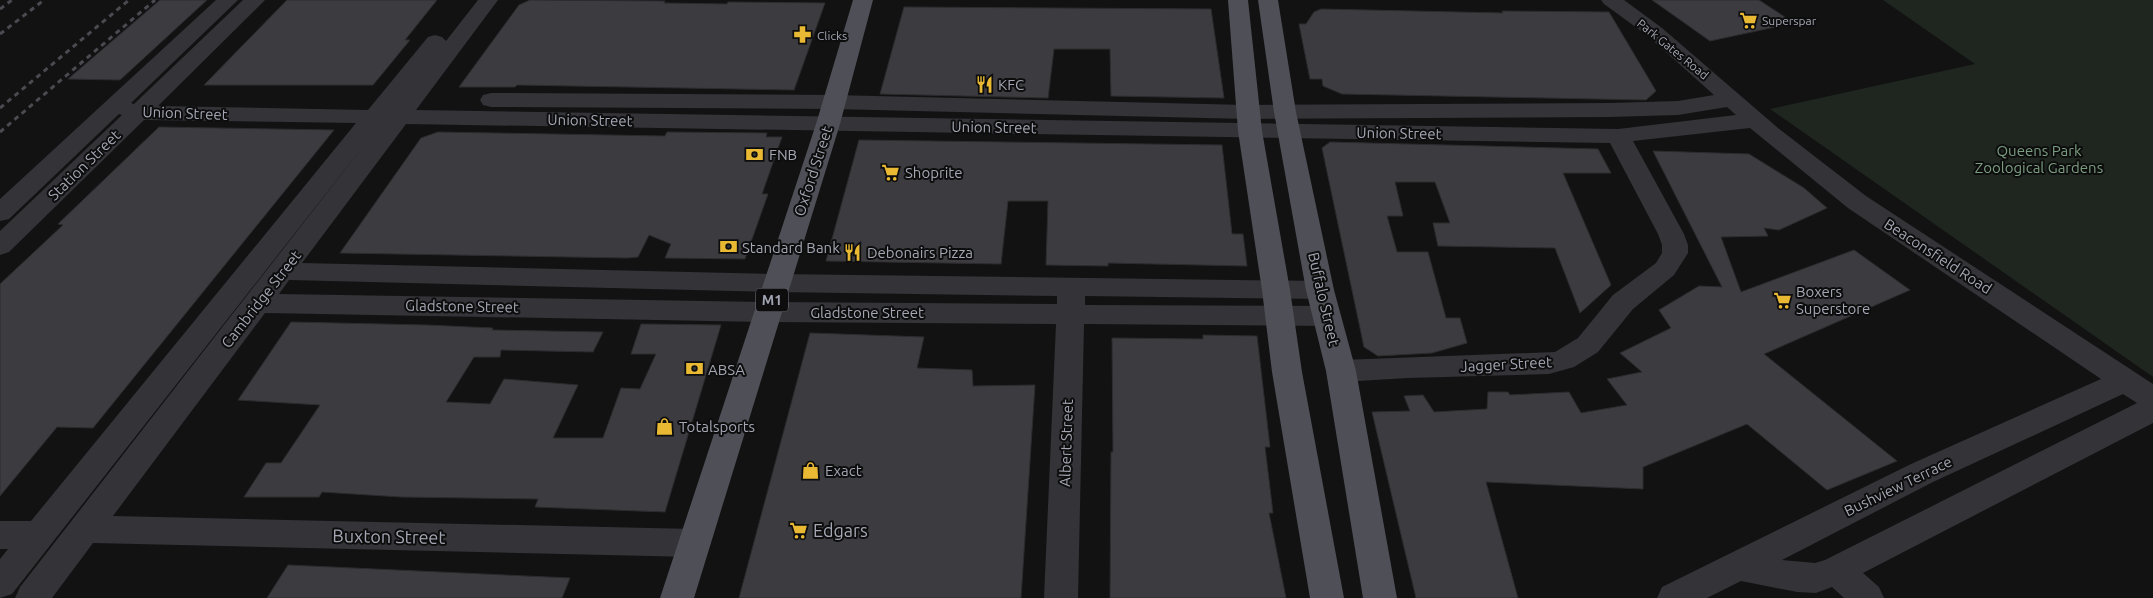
<svg xmlns="http://www.w3.org/2000/svg" width="2153" height="598" viewBox="0 0 2153 598" font-family="Ubuntu,sans-serif">
  <style>
    .green { fill: #1e261f }
    .building { fill: #3c3c40; stroke: #2c2c2f }
    .lines { fill: none; stroke-linecap: round; stroke-linejoin: round }
    .minor { fill: #333338; fill-rule: evenodd }
    .major { fill: #4f5057; fill-rule: evenodd }
    .rail { stroke: #4a4b51; stroke-width: 3; stroke-dasharray: 5 4.5; stroke-linecap: butt }
    .labels { text-anchor: middle; dominant-baseline: central; stroke-width: 4; stroke-linejoin: round; paint-order: stroke }
    .far-poi-label { font-size: 12px; fill: #a4a7b3; stroke: #0d0d0e; text-anchor: start }
    .far-street-label { font-size: 12px; fill: #a4a7b3; stroke: #0d0d0e }
    .shield { fill: #0d0d0e; stroke: #777982; stroke-width: 1 }
    .shield-label { font-size: 14px; font-weight: bold; fill: #a4a7b3 }
    .poi-label { font-size: 15px; fill: #a4a7b3; stroke: #0d0d0e; text-anchor: start }
    .street-label { font-size: 15px; fill: #a4a7b3; stroke: #0d0d0e }
    .park-label { font-size: 15px; fill: #7b9e80; stroke: #0d0d0e }
    .near-poi-label { font-size: 18px; fill: #a4a7b3; stroke: #0d0d0e; text-anchor: start }
    .near-street-label { font-size: 18px; fill: #a4a7b3; stroke: #0d0d0e }
  </style>
  <rect width="100%" height="100%" fill="#121213"/>
  <path class="green" d="M1883,0H2153V377L1770,109L1975,64Z"/>
  <path class="building" d="M160,0H207L120,80L68,79Z
    M287,0H437L405,40H410L373,85H204Z
    M530,0L665,1L664,3L727,4L728,2L825,3L794,90L517,85L515,87H459L519,5Z
    M1652,0H1759L1794,23L1710,41Z
    M904,7L1211,9L1224,98L1111,96L1110,49H1054L1048,98L880,94Z
    M1321,9L1503,13L1502,11L1609,12L1656,91L1646,100L1342,94L1323,86L1322,79H1310L1299,24H1306L1314,12Z
    M159,127L334,130L93,428L57,427L0,496V284L63,225L58,224Z
    M438,132L665,136L667,132L767,133L766,137H782L762,194H768L745,259L665,258L671,244L649,235L638,257L627,258L340,253L421,138Z
    M859,140L1222,145L1232,234H1243L1247,266L1108,263V266L1046,265L1048,201H1008L1001,264L826,261Z
    M1330,142L1598,149L1611,173H1563L1611,285L1580,313L1555,248L1438,246L1433,223H1450L1435,182H1395L1403,216H1387L1397,252H1428L1446,318H1460L1467,343L1432,353L1378,356L1364,347L1322,148Z
    M1653,151L1749,154L1804,188L1827,208L1779,230L1764,228L1768,236L1721,237L1741,292L1854,250L1910,290L1764,354L1897,461L1827,490L1747,424L1643,467V489L1486,482L1518,598H1416L1372,412L1410,411L1404,396L1423,395L1434,412L1487,409L1488,392H1508L1510,395L1569,392L1581,413L1627,405L1607,379L1642,372L1620,353L1671,328L1659,310L1699,286L1722,287Z
    M291,322L426,325L493,328L492,330L603,332L593,352L501,350L500,357H474L446,402L490,404L504,379L578,385L553,438H603L621,388L640,389L656,354H631L641,324L721,325L665,512L535,507L538,499L401,497L322,492L319,497H244L266,463H281L320,405L238,400Z
    M810,333L924,337L917,368L972,370L973,386L1035,385L1021,598H739Z
    M1203,335L1257,336L1270,447H1265L1273,513H1269L1286,598H1110L1111,452H1113L1112,338L1203,339Z
    M288,565L570,578L562,598H267Z"/>
  <g class="lines">
    <path class="minor" d="M216,0H238L131,103L134,104L243,0H265L158,106L368,110L428,37L435,35L442,37L446,41L478,0H498L416,110L1618,129L1736,115L1727,107L1678,115L1609,117L1247,119L834,109L491,107L483,105L480,100L483,95L491,93L834,95L1247,105L1609,103L1678,101L1714,95L1648,36L1604,4L1601,0H1624L1662,28L1778,128L1866,196L2153,384V423L1863,573L1879,587L1884,598H1844L1832,587L1816,593L1797,592L1741,581L1707,598H1657L1662,587L1911,464L2101,379L1848,208L1750,128L1633,141L1684,234L1688,245V253L1674,275L1633,309L1598,352L1574,367L1549,374L1408,378L1341,382L1331,379L1326,371L1331,363L1341,360L1555,352L1578,338L1613,295L1656,263L1662,253V245L1658,234L1610,143L406,124L302,263L776,274L1320,281L1330,283L1334,290L1330,297L1320,299L1085,296V305L1326,306L1336,309L1340,316L1336,323L1326,326L1084,324L1078,598H1044L1056,324L769,322L265,313L113,516L694,529L706,533L711,543L706,553L694,557L93,543L52,598H15L20,587L368,140L12,594L0,598V559L8,549H0V521H31L356,123L144,120L9,252L0,255V231L122,115L119,114L9,219L0,221V199ZM289,280L776,292L1057,296V304L769,302L279,294ZM2123,394L2137,403L1825,560L1815,563L1782,560L1933,482Z"/>
    <path class="major" d="M853,0H873L840,124L694,598H660L816,124Z
      M1228,0H1248L1262,131L1290,290L1302,372L1344,598H1310L1272,372L1262,290L1238,131Z
      M1258,0H1278L1296,112L1334,290L1356,371L1397,598H1363L1326,371L1306,290L1274,112Z"/>
    <path class="rail" d="M0,9L12,0
      M0,34L44,0
      M0,108L129,0
      M0,132L155,0"/>
  </g>
  <defs>
    <symbol id="supermarket-bare" viewBox="-9 -9 18 18"><path d="M-6-5.5h2.5l.6 2H6L4.5 2H-2.5L-4.4-4H-6ZM-1.5 3.2a1.3 1.3 0 1 0 .1 0ZM3 3.2a1.3 1.3 0 1 0 .1 0Z" fill="#e9b934" stroke="#0d0d0e" stroke-width="2.5" paint-order="stroke"/></symbol>
    <symbol id="pharmacy-bare" viewBox="-9 -9 18 18"><path d="M-2-6h4v4h4v4h-4v4h-4v-4h-4v-4h4Z" fill="#e9b934" stroke="#0d0d0e" stroke-width="2.5" paint-order="stroke"/></symbol>
    <symbol id="restaurant-bare" viewBox="-9 -9 18 18"><path d="M-5-6h1v4h1v-4h1v4h1v-4h1v5L-1.5 .5V6h-2V.5L-5-1ZM5-6V6H3V1.5H1.5Q1.5-4 5-6Z" fill="#e9b934" stroke="#0d0d0e" stroke-width="2.5" paint-order="stroke"/></symbol>
    <symbol id="bank-bare" viewBox="-9 -9 18 18"><path d="M-6-4H6V4H-6ZM0-2.3a2.3 2.3 0 1 0 0 4.6a2.3 2.3 0 1 0 0-4.6Z" fill="#e9b934" stroke="#0d0d0e" stroke-width="2.5" paint-order="stroke"/></symbol>
    <symbol id="shop-bare" viewBox="-9 -9 18 18"><path d="M-5-2.5h2.3a2.7 3.5 0 0 1 5.4 0H5L5.5 6h-11ZM-1.5-2.5h3a1.5 2.3 0 0 0-3 0Z" fill="#e9b934" stroke="#0d0d0e" stroke-width="2.5" paint-order="stroke"/></symbol>
  </defs>
  <g fill-rule="evenodd">
    <use href="#supermarket-bare" x="1736" y="8" width="25" height="25"/>
    <use href="#pharmacy-bare" x="790" y="22" width="25" height="25"/>
    <use href="#restaurant-bare" x="972" y="72" width="25" height="25"/>
    <use href="#bank-bare" x="742" y="142" width="25" height="25"/>
    <use href="#supermarket-bare" x="878" y="160" width="25" height="25"/>
    <use href="#bank-bare" x="716" y="234" width="25" height="25"/>
    <use href="#restaurant-bare" x="840" y="240" width="25" height="25"/>
    <use href="#supermarket-bare" x="1770" y="288" width="25" height="25"/>
    <use href="#bank-bare" x="682" y="356" width="25" height="25"/>
    <use href="#shop-bare" x="652" y="414" width="25" height="25"/>
    <use href="#shop-bare" x="798" y="458" width="25" height="25"/>
    <use href="#supermarket-bare" x="786" y="518" width="25" height="25"/>
  </g>
  <g class="labels">
    <g class="far-poi-label">
      <text x="1762" y="20">Superspar</text>
      <text x="817" y="35">Clicks</text>
    </g>
    <g class="far-street-label">
      <text transform="translate(1673 49) rotate(39)">Park Gates Road</text>
    </g>
    <rect class="shield" x="756" y="288.5" width="32" height="23" rx="4"/>
    <g class="shield-label">
      <text x="772" y="300">M1</text>
    </g>
    <g class="poi-label">
      <text x="998" y="84">KFC</text>
      <text x="769" y="154">FNB</text>
      <text x="905" y="172">Shoprite</text>
      <text x="742" y="247">Standard Bank</text>
      <text x="867" y="252">Debonairs Pizza</text>
      <text x="1796" y="291">Boxers<tspan x="1796" dy="17">Superstore</tspan></text>
      <text x="708" y="369">ABSA</text>
      <text x="679" y="426">Totalsports</text>
      <text x="825" y="470">Exact</text>
    </g>
    <g class="street-label">
      <text transform="translate(185 113) rotate(2)">Union Street</text>
      <text transform="translate(590 120) rotate(1)">Union Street</text>
      <text transform="translate(994 127) rotate(1)">Union Street</text>
      <text transform="translate(1399 133) rotate(1)">Union Street</text>
      <text transform="translate(84 165) rotate(-44)">Station Street</text>
      <text transform="translate(813 171) rotate(-72)">Oxford Street</text>
      <text transform="translate(1938 256) rotate(33)">Beaconsfield Road</text>
      <text transform="translate(261 299) rotate(-52)">Cambridge Street</text>
      <text transform="translate(1324 299) rotate(77)">Buffalo Street</text>
      <text transform="translate(462 306) rotate(1)">Gladstone Street</text>
      <text x="867" y="312">Gladstone Street</text>
      <text transform="translate(1506 364) rotate(-3)">Jagger Street</text>
      <text transform="translate(1066 443) rotate(-88)">Albert Street</text>
      <text transform="translate(1898 486) rotate(-26)">Bushview Terrace</text>
    </g>
    <g class="park-label">
      <text x="2039" y="150">Queens Park<tspan x="2039" dy="17">Zoological Gardens</tspan></text>
    </g>
    <g class="near-poi-label">
      <text x="813" y="530">Edgars</text>
    </g>
    <g class="near-street-label">
      <text transform="translate(389 536) rotate(1)">Buxton Street</text>
    </g>
  </g>
</svg>
